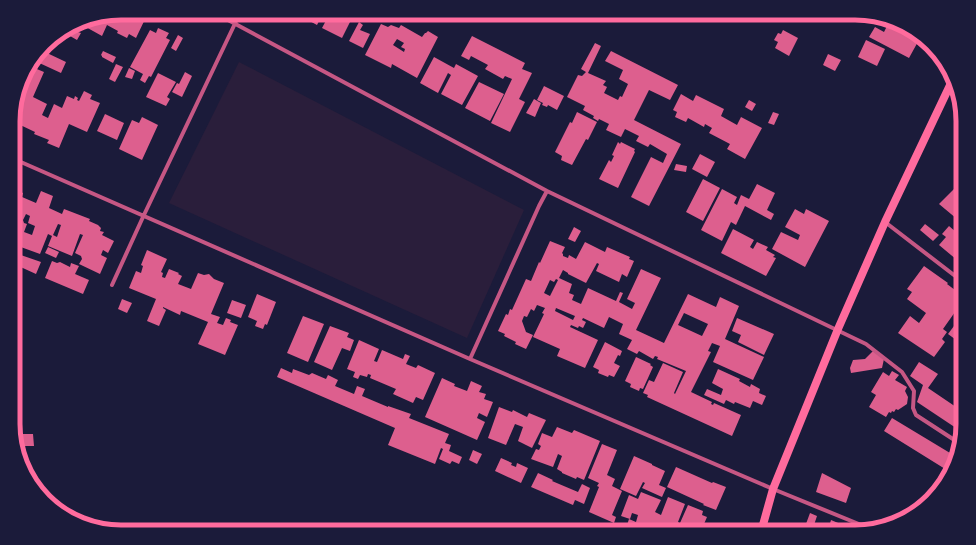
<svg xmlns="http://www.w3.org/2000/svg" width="976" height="545" viewBox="0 0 976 545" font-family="'Roboto Condensed',sans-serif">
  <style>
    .green { fill: #2a1e3b }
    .building { fill: #dd5f8e; fill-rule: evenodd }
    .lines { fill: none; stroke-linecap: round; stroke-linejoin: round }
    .minor { stroke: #c65784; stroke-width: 4 }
    .secondary { stroke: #ff6b9d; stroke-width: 8 }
    .rim { fill: none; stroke: #ff6b9d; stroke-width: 5 }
  </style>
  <rect width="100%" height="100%" fill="#1b1b3a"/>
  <path class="green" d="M239,62L524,210L467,338L169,203Z"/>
  <path class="building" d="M121,13H125L130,15L131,13H142L147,15L136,38L129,34L127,38L117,33L118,31L107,25L102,36L84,26L88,20Z
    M274,13H291L287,19Z
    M301,13H323L317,25L304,18L305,15Z
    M330,13H351L347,21L350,22L342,38L322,28Z
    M374,13H394L392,16L387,13L384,18Z
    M404,13H419L416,20Z
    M84,20L78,32L81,33L77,40L70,36L73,31L68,28L80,21Z
    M359,22L363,25L360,30L370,34L363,48L349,41Z
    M889,22L909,27L920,38L909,58L869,37L875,27L884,32Z
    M381,24L388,27L391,25L399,28L401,25L422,37L425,33H426L428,31L438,37L417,78L392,64L391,68L365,55ZM397,39L404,43L401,47L405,49L404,52L393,45Z
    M158,28L169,33L166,38L170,40L151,77L149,76L145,83L140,80L143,74L130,67L150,30L156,33Z
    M783,30L798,38L789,56L775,48L778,42L774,40L778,33L781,34Z
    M178,35L183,38L176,51L171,48Z
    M472,36L525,63L522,69L532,73L519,99L525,102L510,132L491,123L512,79L505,76L503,79L485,69L488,65L471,56L469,60L461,56Z
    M866,40L885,49L877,66L858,57Z
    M47,43L51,45L47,53L66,62L61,73L35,61Z
    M595,43L601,46L588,73L606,81L603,85L607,87L604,93L618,100L620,96L622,97L628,84L619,79L623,70L605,61L611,51L678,85L670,100L649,90L634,120L681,144L649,206L631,197L651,157L663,163L667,154L650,144L648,147L636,141L639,136L625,129L621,137L606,130L609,124L599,119L598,121L593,118L594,116L583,110L585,106L567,97L578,75L582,76L586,72L581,69Z
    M103,51L116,57L113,63L102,57V56L101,55Z
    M828,54L841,60L835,71L823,65Z
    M434,57L454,68L456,64L478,76L462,105L441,94L451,75L448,73L438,93L420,83Z
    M116,64L123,67L115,82L109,79Z
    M32,67L44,72L33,97L47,104L42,115L48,118L54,104L62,108L67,96L74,99L75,96L78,98L77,100L79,101L84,91L92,95L90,99L100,103L87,132L69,124L59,148L47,143L49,140L34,134L35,132L14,122V109Z
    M129,68L135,71L132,79L125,77Z
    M185,72L192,76L182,97L172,92L177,83L179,84Z
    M158,73L176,82L167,97L170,99L166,106L146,97Z
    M479,82L504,94L490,121L465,108Z
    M544,86L564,96L557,110L548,105L547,107L542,105L543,103L537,100Z
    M681,94L693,101L696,95L724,109L721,116L737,125L741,117L762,128L745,159L727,149L730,144L709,133L712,128L705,124L704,127L688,118L686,122L675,117L677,112L673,110Z
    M534,99L541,103L535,117L526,113Z
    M749,100L756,104L752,111L745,107Z
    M577,112L597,122L588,140L586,139L572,165L561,160L562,156L555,152L570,122L572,123Z
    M773,112L779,114L774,125L768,123Z
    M105,114L124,123L117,140L97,131Z
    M142,117L158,125L142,160L119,149L132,120L139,123Z
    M618,142L620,144L621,142L635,149L634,151L635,152L618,188L599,179L609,160L611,162L614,156L612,155Z
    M700,154L715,162L707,177L692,169Z
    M676,164L687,166L686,172L674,170Z
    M703,179L720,188L703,221L686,212Z
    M757,184L775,193L767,210L774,214L771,220L745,206L736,225L731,222L722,241L701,230L722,189L737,197L734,203L737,205L741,195L749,199Z
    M955,188L963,195V224L939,204Z
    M16,190L23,193L22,197L36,203L41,191L53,196L49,208L62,214L64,209L90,219L89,221L98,225L101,228L100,231L104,232L102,235L114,241L108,253L103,250L101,255L107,258L100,274L79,264L82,259L81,256L75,253L83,235L80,234L72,256L48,246L52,236L48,234L40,254L18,246L22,238L14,235V191L16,192ZM26,214L30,216L28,223L35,226L32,235L24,232L27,224L24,223L23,220ZM58,224L61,225L57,237L53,235Z
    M795,209L804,214L806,209L829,221L805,267L772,249L781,232L798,240L800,235L785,227Z
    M925,224L939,235L933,241L920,230Z
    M949,226L963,238V265L939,245L946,237L942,234Z
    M574,227L581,231L575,242L568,239Z
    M733,229L754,240L750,247L753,249L757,242L768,247L766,250L775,255L773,257L776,258L766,276L721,253Z
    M550,241L565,247L562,253L563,254V256L568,258L569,255L576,259L585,242L605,252L607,247L630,257L629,259L634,261L627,277L622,274L619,282L596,271L599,264L597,263L586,283L568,274V273L563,270L559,278L572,284L569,293L574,295L572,300L581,304L588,288L616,301L620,292L623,293L619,302L632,309L635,303L627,299L641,269L661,278L636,330L664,343L688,294L716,307L720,297L739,306L725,339L764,357L753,380L713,362L720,346L712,343L708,351L711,352L691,392L712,402L711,404L713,405L714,403L741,415L732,436L647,397L648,395L643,393L649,380L654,382L663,363L683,372L674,393L675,394L686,371L657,359L658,357L655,356L653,359L639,351L637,354L627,349L632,340L619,334L623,324L609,317L604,328L583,318L582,320L586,322L583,328L579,326L578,328L571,325L570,327L598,340L585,368L557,356L560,349L533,337L544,314L542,313L545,308L537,305L534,311L531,309L527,317L524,316L522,321L526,332L533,335L526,349L515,344L516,342L504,336L505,334L498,331L506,314L508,315L510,309L512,310L526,279L531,281L539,262L540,263ZM556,279L558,280L550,296L544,293L550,280L554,282ZM556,308L575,316L573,320L555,311ZM684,313L708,324L702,336L678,325Z
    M48,247L59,252L56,258L45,253Z
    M147,250L167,259L161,272L163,273L162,277L165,278L169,269L179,273L178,274L182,276L178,284L191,289L198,273L204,275L209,274L214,279L224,283L211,314L220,317L217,323L223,325L226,318L231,320L230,322L238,325L225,355L198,344L208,322L181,311L180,315L163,307V308L166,310L159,326L147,321L156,299L129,288L136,271L141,273L143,266L141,265Z
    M15,253L41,262L36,274L14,264Z
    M52,261L57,263L60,262L70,267L71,263L79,266L75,274L89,280L83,294L45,278Z
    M924,266L948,283L947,284L963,296V345L948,334L960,318L958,317L959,315L955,312L943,329L947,332L942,339L945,342L934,357L898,333L910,316L919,323L926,313L907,299L912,292L907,289Z
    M257,294L276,302L267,325L265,324L263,329L255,326L257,321L248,317Z
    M122,299L132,303L127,313L118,309Z
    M232,300L246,305L241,318L227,313Z
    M303,316L324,324L308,362L287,353Z
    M737,318L774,334L764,355L738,342L741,335L732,331Z
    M330,326L349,333L347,337L354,340L350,351L342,348L332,370L314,362Z
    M359,340L379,349L374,361L377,362L382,350L403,359L405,354L410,356L406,364L416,368L418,365L435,373L423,400L416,397L413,403L393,394L396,389L370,378L371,375L368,374L367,377L360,375L358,379L353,377L355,372L347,369Z
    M605,342L622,351L620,356L618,355L614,363L620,366L614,377L609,375L608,377L598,373L599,370L593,367Z
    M873,351L884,359L882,368L851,373L850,368L853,360L865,359Z
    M636,357L651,364L650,365L653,367L643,389L640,388L639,391L630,387L631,384L625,381Z
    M919,362L938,374L928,388L956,407L963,396L962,432L917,402L923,385L910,376Z
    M281,368L292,373L293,369L309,375L312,373L326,379L328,375L338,380L335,386L354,394L357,386L365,389L362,396L388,407V406L411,414L409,418L449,434L445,443L451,445L449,451L462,457L459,464L452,461L450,464L439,459L443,449L441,448L435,464L388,445L395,428L277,377Z
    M718,369L740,379L739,381L750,387L751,384L760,389L759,393L766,396L762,405L753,401L750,408L735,402L734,404L726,400L724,404L704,395L707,389L721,395L723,389L712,383Z
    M892,371L899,375L895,380L907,387L905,391L908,397L907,404L898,410L896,409L894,412L892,411L891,413L889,412L886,417L869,407L876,395L871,392L883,372L889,376Z
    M442,378L455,384L454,386L467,391L471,381L482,386L479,392L486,394L484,399L493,402L487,417L479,413L477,418L485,422L477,440L425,417Z
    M499,407L512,412L513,410L527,417L529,413L546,420L532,448L518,441L523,427L515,424L506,445L488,438Z
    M892,418L955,456L950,472L884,431Z
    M557,427L572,433L574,430L600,441L584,480L577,477L576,479L562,473V472L557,469L562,456L558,454L553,467L531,459L536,449L539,450L541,446L538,444L542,433L552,437Z
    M17,434H33L34,446H17Z
    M602,444L617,450L607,475L615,479L612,486L622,491L612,515L616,517L614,523L589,512L599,487L597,486L599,483L588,478Z
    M473,450L482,454L477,464L469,460Z
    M634,456L652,464V465L665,471L659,485L666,488L662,497L642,488L645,483L643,482L636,496L620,489Z
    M501,458L512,463L511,465L516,467L517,463L528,468L521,483L495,471Z
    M676,467L712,483L713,482L726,487L716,510L703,505L704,504L667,487Z
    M538,473L553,480L552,481L578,492L582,484L590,488L584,504L575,500L573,505L531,487Z
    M822,473L851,488L846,503L816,492Z
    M641,492L661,500L655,512L661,515L668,497L685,504L678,522L680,523L688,505L703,511L702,515L707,517L704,524L714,528L713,532H672L663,528L661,532H635L626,528L629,519L636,522L638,515L632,513L630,519L621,516L629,495L638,499Z
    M810,513L817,516L814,525L828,530L831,520L843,525L840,532H803Z"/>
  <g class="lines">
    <path class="minor" d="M215,13L547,191L866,344L902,372L914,391L913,408L916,415L959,443
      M14,159L470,359L773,489L871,529
      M885,222L963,282
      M112,285L143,217L240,13
      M470,359L539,206L547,191"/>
    <path class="secondary" d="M761,532L773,489L838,329L885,222L952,81"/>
  </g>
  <path d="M0 0H976V545H0ZM121 20H855A101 101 0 0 1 956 121V424A101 101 0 0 1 855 525H121A101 101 0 0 1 20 424V121A101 101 0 0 1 121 20Z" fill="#1b1b3a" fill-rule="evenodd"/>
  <path class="rim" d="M121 20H855A101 101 0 0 1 956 121V424A101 101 0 0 1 855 525H121A101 101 0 0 1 20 424V121A101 101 0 0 1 121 20Z"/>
</svg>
